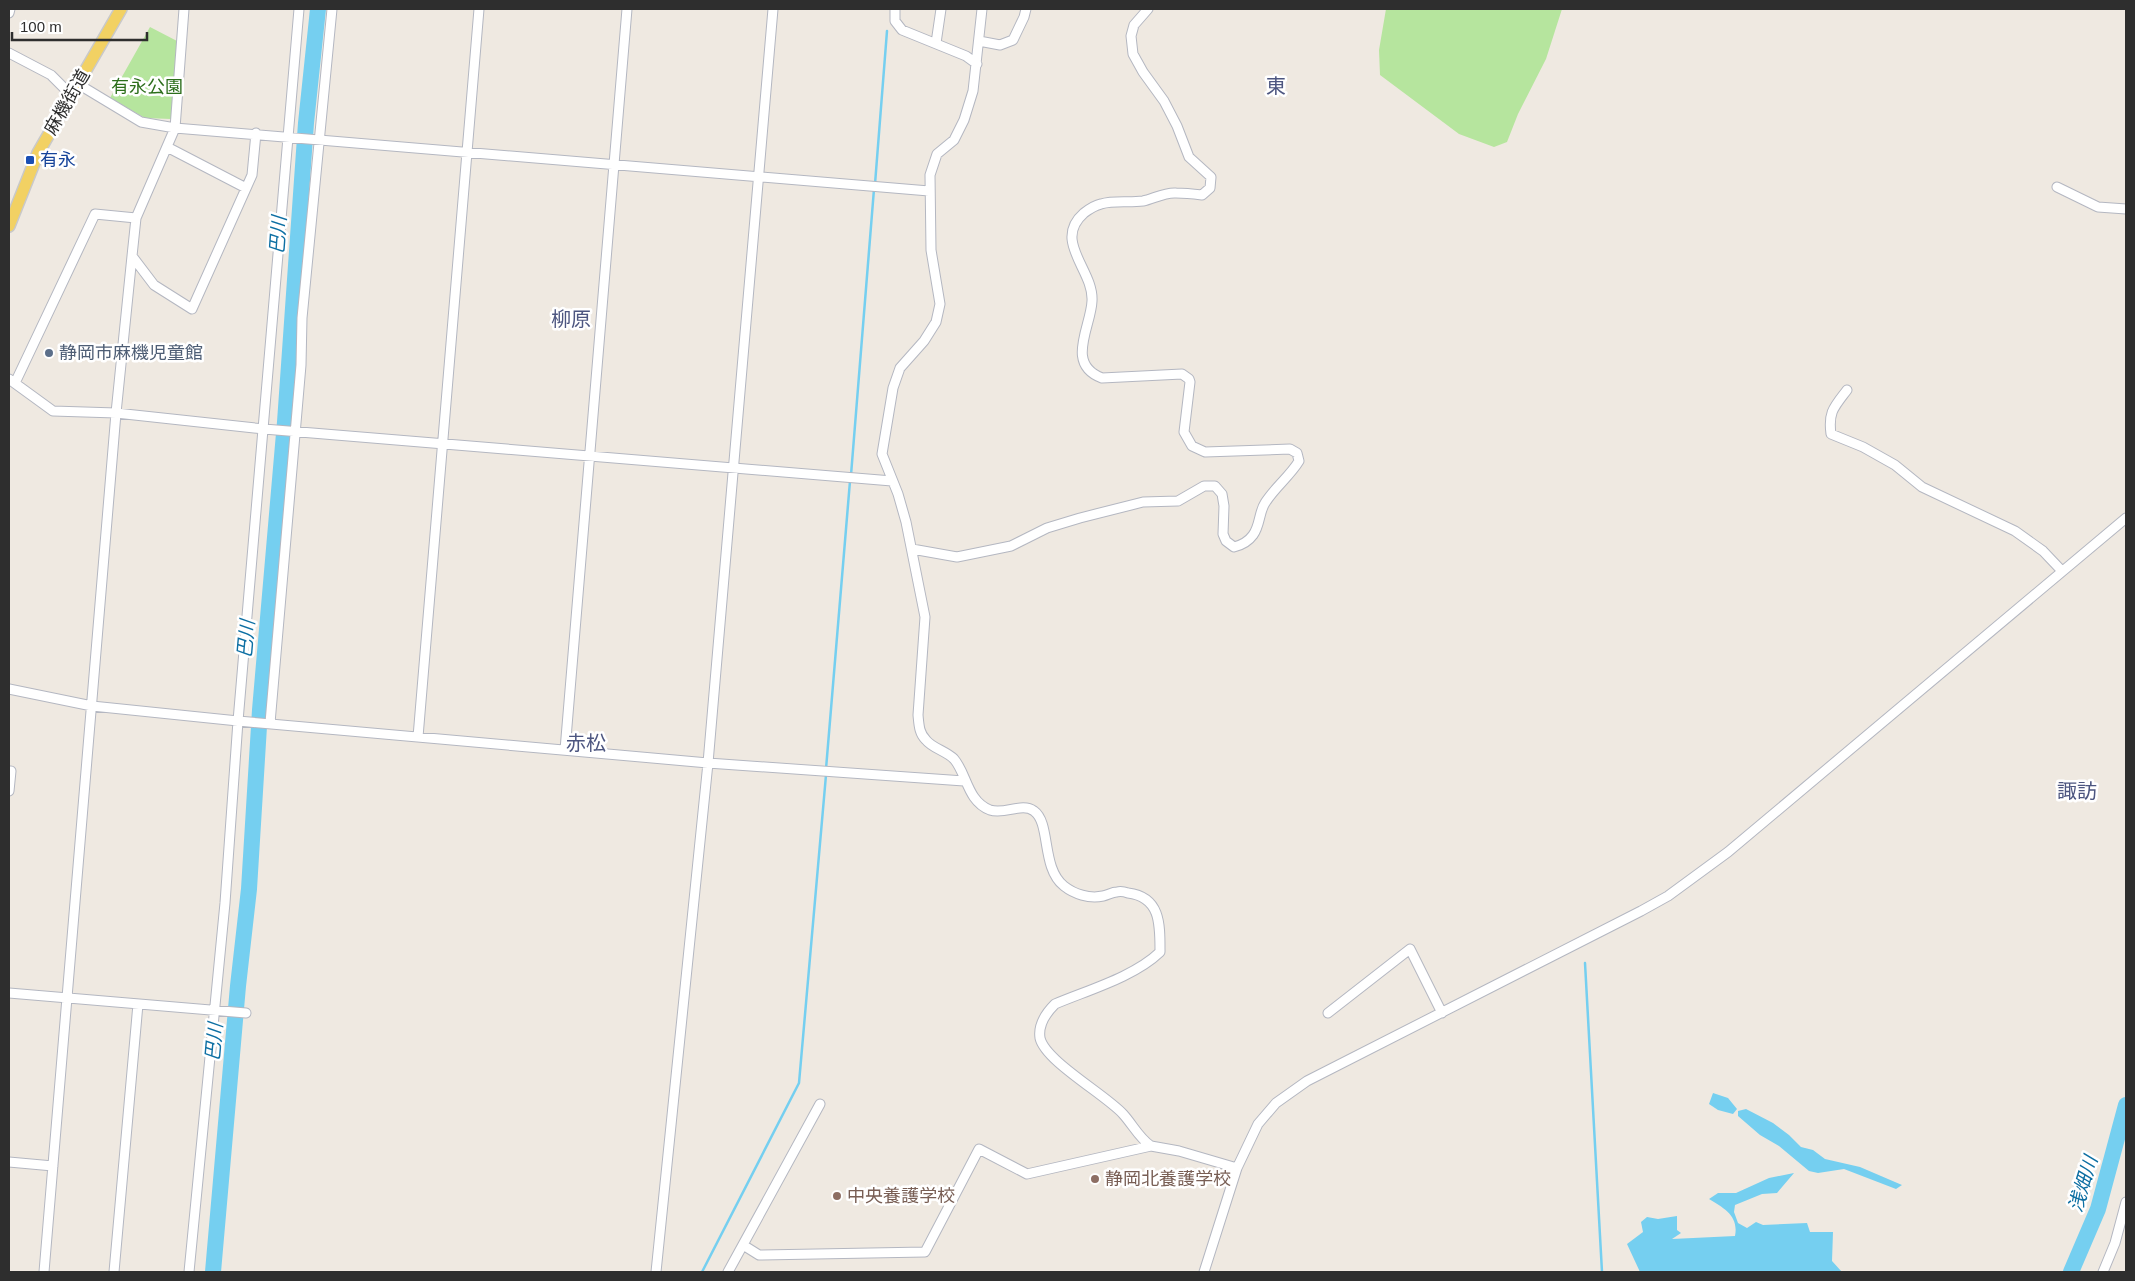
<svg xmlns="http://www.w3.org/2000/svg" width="2135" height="1281" viewBox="0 0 2135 1281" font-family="Helvetica,'Noto Sans JP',sans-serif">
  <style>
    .green { fill: #b6e59e }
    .water { fill: #75cff0 }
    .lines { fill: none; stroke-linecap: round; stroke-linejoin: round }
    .stream { stroke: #75cff0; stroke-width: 2.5 }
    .river { stroke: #75cff0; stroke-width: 16 }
    .minor-casing { stroke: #b4b7c1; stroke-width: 11 }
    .major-casing { stroke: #c9c9c9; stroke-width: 14 }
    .minor { stroke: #fff; stroke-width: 9 }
    .major { stroke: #f2d163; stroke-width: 11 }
    .transit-dot { fill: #1a4fb4; stroke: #fff; stroke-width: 2 }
    .service-dot { fill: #5c6f8a; stroke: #fff; stroke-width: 2 }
    .education-dot { fill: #8d6e63; stroke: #fff; stroke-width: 2 }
    .labels { text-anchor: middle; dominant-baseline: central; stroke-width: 5; stroke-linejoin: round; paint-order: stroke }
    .park-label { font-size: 18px; fill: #2c6e1b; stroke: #fff }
    .street-label { font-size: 18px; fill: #2e2e2e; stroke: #fff }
    .transit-label { font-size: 18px; fill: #164399; stroke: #fff; text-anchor: start }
    .service-label { font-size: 18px; fill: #4e5e75; stroke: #fff; text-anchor: start }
    .education-label { font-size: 18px; fill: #785e54; stroke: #fff; text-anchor: start }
    .water-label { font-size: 19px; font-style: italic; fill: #0d6fa3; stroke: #fff }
    .quarter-label { font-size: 20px; fill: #4d5680; stroke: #fff }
  </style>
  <rect width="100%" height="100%" fill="#efe9e1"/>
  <path class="green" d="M1386,9H1562L1546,59L1518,114L1507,142L1494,147L1459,134L1380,75L1379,50Z
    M150,27L177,41L171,119L145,118L110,98Z"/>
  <path class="water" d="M1713,1093L1728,1098L1737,1109L1733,1114L1718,1110L1709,1104Z
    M1746,1109L1773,1123L1789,1135L1801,1147L1813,1150L1825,1159L1860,1167L1902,1185L1896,1189L1844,1169L1818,1173L1809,1171L1779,1146L1760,1135L1738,1116V1111Z
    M1794,1173L1777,1193L1762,1194L1735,1205L1734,1212L1738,1223L1747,1228L1756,1222L1763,1225L1807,1223L1810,1232H1833L1832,1261L1842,1272H1640L1627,1244L1643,1232L1641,1222L1647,1217L1658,1219L1677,1216V1230L1681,1233L1672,1239L1735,1236C1739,1216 1724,1208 1709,1199L1718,1193H1736L1769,1178Z"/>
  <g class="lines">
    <path class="stream" d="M875,184L887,31
      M851,475L874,189
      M826,769L850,481
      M1585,963L1602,1272
      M702,1272L799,1083L826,775"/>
    <path class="river" d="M213,1272L238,986L249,889L260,710L285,422L306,123L318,9
      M2071,1272L2098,1209L2126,1105"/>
    <defs>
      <path id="minor" d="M895,9V21L902,30L966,56L977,64
        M982,9L973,91L964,120L954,140L937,154L930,175L931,250L940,304L936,322L924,341L900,368L893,388L882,454L898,494L906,522L925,617L918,715C919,725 919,733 926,740C932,748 946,751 954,759C967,774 967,801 990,810C1005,815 1022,802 1034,811C1051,823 1041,868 1064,886C1074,894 1089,899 1103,896C1108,895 1112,892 1117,892C1121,891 1125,892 1128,893C1161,897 1160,925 1160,952C1134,977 1088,990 1055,1004C1046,1013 1038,1025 1040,1038C1045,1061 1106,1095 1123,1114C1133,1125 1139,1138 1151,1146
        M9,13L10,9
        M979,41L1000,45L1013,40L1024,17L1026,9
        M936,43L941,9
        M9,53L51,75L71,95
        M78,84L141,122L175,128L929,191
        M167,147L246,188
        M2057,187L2098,207L2126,209
        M132,256L154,285L192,309L252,175L256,133
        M9,379L53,411L116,413L264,429L892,481
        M15,383L95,214L136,218
        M1847,390C1834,407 1828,412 1831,434L1863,447L1895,465L1922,487L2015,531L2043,551L2062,571
        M912,549L957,557L1011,546L1047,528L1080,518L1143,502L1178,501L1204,486H1215L1222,494L1224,506L1223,534L1226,541L1234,547C1242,545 1248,542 1253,535C1260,526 1259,512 1265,503C1275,487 1290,476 1299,461L1297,453L1290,449L1205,452L1192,446L1184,432L1190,382L1189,379L1182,374L1102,378C1065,364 1091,327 1092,301C1094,270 1052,241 1084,213C1088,210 1096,205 1101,204C1114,200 1129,203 1143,201C1153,199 1165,192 1176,193C1185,193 1194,194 1202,195L1210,188L1211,177L1189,157L1177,126L1164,101L1143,72L1133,54L1131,36L1134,25L1148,9
        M9,689L92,706L238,721L708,763L964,781
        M270,723L301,365L302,318L332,9
        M418,737L479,9
        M565,750L627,9
        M9,771H11L9,791
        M9,993L246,1013
        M1328,1013L1410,949L1442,1013
        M9,1162L53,1166
        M743,1245L759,1255L925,1252L979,1149L1027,1174L1151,1146L1179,1151L1237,1168
        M44,1272L116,413L132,256L136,218L175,128L184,9
        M114,1272L138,1004
        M189,1272L225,903L238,721L299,9
        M656,1272L708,763L773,9
        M728,1272L820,1104
        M1204,1272L1237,1168L1258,1124L1276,1103L1307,1081L1641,911L1668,896L1728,852L2126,518
        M2103,1272L2115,1243L2126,1202"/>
      <path id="major" d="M9,226L38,153L121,9"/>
    </defs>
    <use href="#minor" class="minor-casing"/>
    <use href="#major" class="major-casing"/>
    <use href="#minor" class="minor"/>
    <use href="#major" class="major"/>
  </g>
  <rect class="transit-dot" x="25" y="155" width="10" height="10" rx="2.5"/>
  <circle class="service-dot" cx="49" cy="353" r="5"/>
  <g class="education-dot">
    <circle cx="1095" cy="1179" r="5"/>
    <circle cx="837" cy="1196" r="5"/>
  </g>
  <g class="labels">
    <g class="park-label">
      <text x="147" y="87">有永公園</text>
    </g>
    <g class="street-label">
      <text transform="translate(67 102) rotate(-60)">麻機街道</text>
    </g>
    <g class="transit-label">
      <text x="40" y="160">有永</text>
    </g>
    <g class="service-label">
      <text x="59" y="353">静岡市麻機児童館</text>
    </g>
    <g class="education-label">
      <text x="1105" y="1179">静岡北養護学校</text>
      <text x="847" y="1196">中央養護学校</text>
    </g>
    <g class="water-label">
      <text transform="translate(278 235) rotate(-86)">巴川</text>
      <text transform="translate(246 639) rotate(-85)">巴川</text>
      <text transform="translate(214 1042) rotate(-85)">巴川</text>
      <text transform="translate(2083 1184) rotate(-73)">浅畑川</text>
    </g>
    <g class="quarter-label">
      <text x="1276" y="86">東</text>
      <text x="571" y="319">柳原</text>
      <text x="586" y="743">赤松</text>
      <text x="2077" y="791">諏訪</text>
    </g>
  </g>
  <rect width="2135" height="1281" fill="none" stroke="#2e2e2e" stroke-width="20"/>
  <path d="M12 32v8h135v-8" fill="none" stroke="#2e2e2e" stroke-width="2.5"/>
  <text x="20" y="32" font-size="15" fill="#2e2e2e" stroke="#ffffff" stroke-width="4" paint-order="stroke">100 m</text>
</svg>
